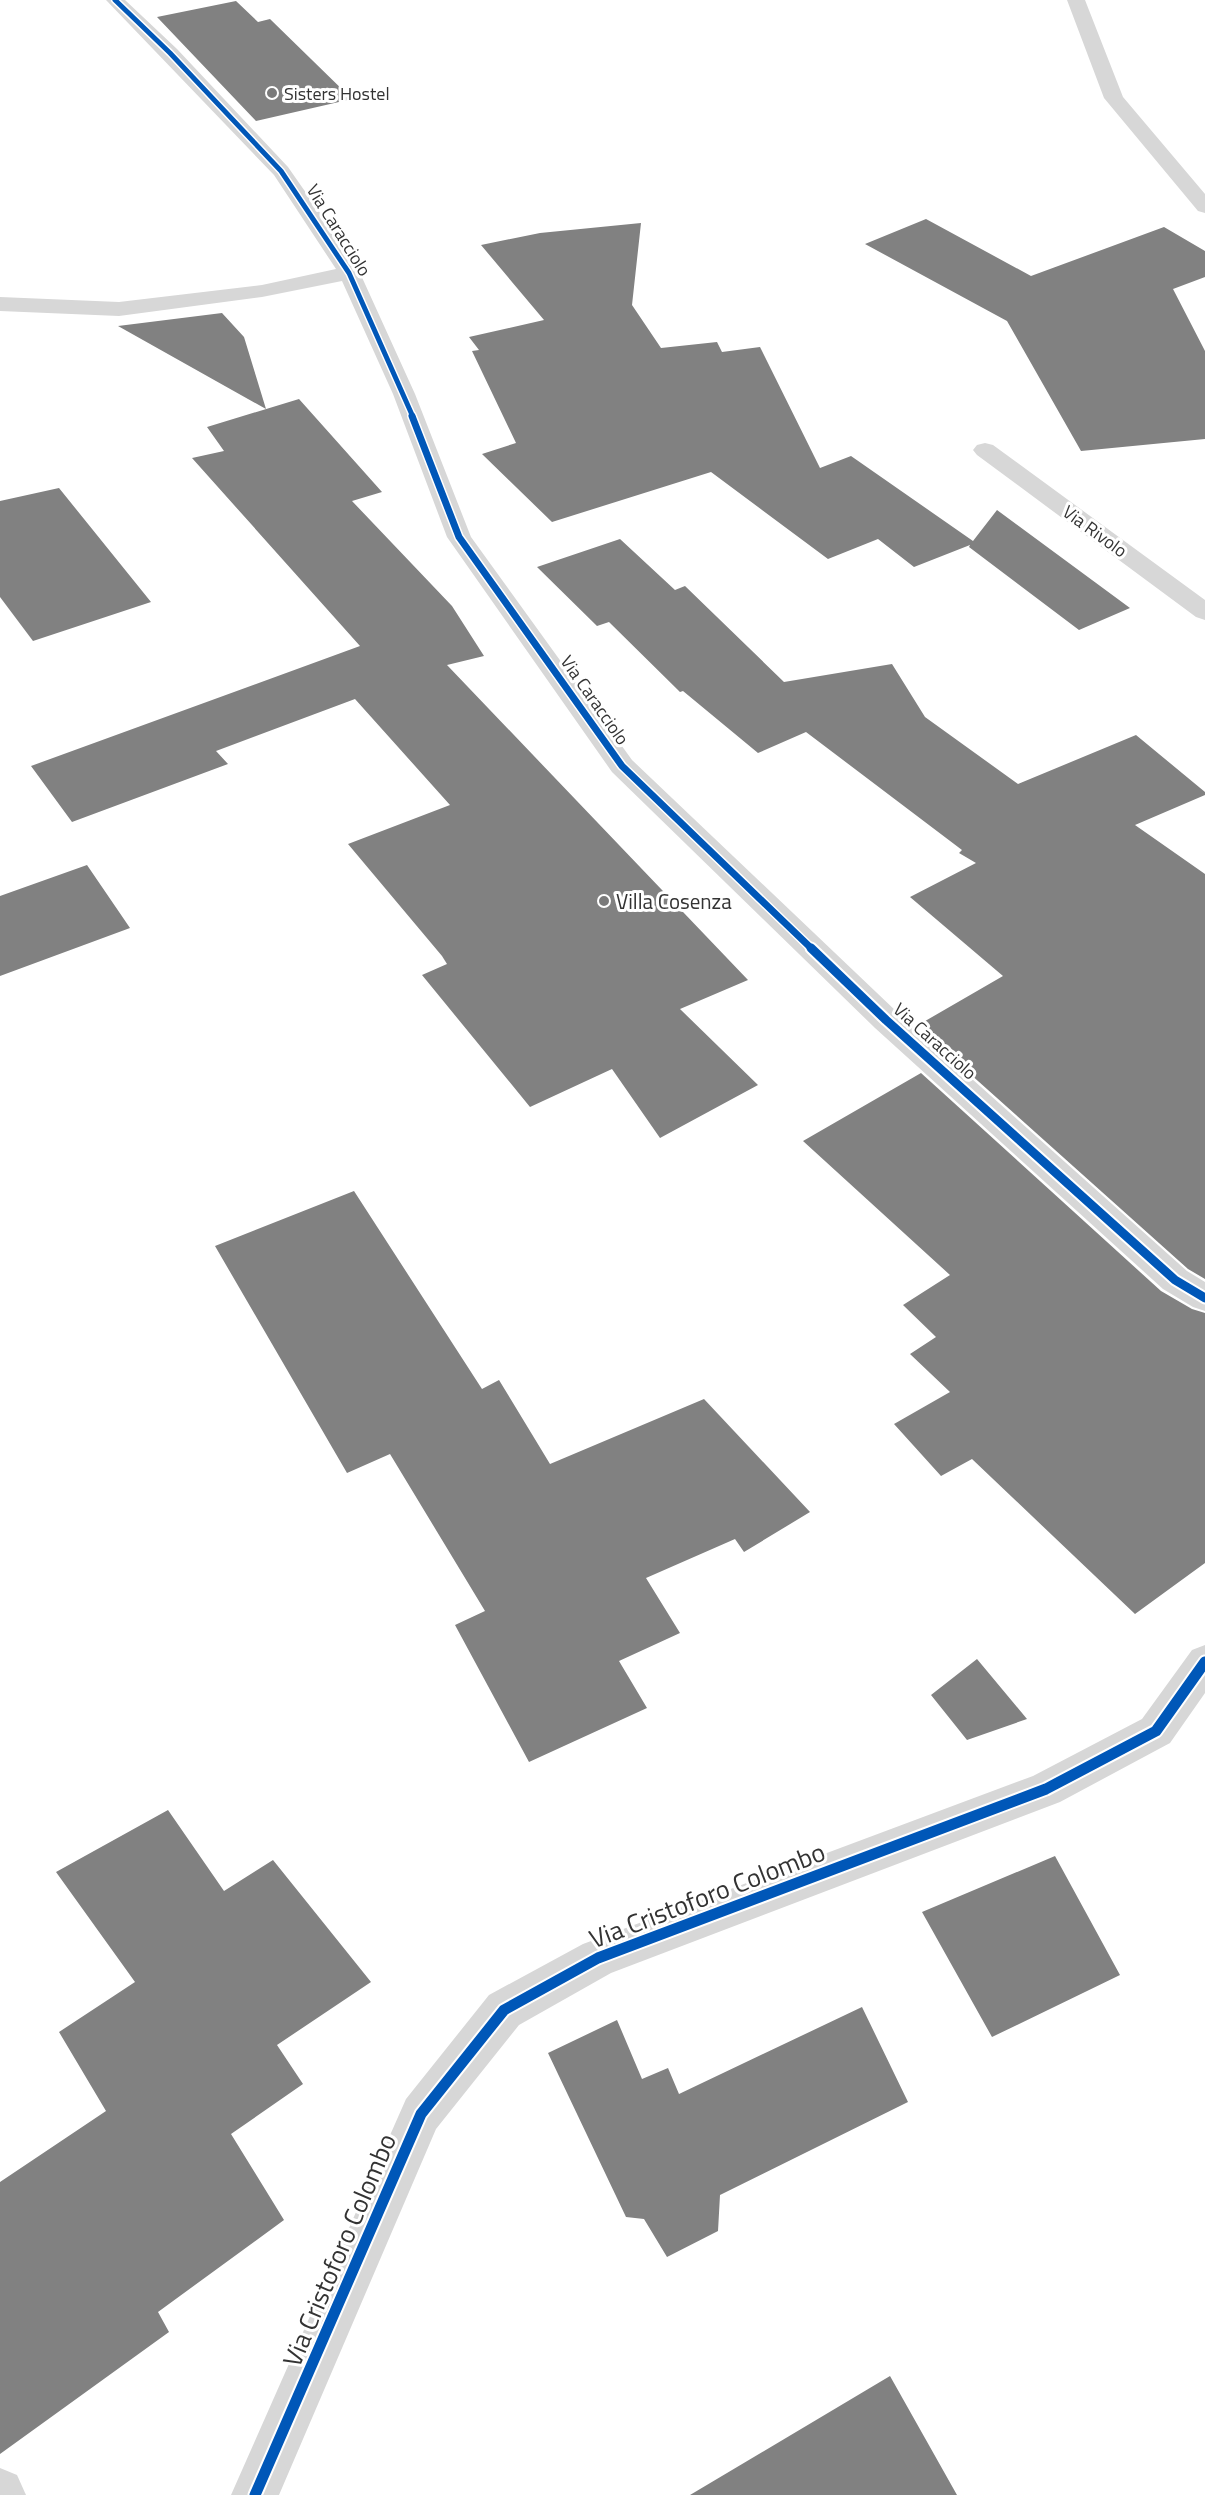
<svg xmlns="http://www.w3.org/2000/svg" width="1205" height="2495" viewBox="0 0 1205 2495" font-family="'Titillium Web',sans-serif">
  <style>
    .building { fill: #818181 }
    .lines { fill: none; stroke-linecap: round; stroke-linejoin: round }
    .service { fill: #d7d7d7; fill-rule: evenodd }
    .minor { fill: #d7d7d7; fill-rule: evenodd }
    .cycleway-far3-casing { stroke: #fff; stroke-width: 8 }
    .cycleway-far2-casing { stroke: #fff; stroke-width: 10 }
    .cycleway-far1-casing { stroke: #fff; stroke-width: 13 }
    .cycleway-casing { stroke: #fff; stroke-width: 15 }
    .cycleway-far3 { stroke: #0057b8; stroke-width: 5 }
    .cycleway-far2 { stroke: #0057b8; stroke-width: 7 }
    .cycleway-far1 { stroke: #0057b8; stroke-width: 9 }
    .cycleway { stroke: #0057b8; stroke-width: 11 }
    .poi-dot { fill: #7a7a7a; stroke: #fff; stroke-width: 2 }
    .labels { text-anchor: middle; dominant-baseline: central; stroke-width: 6; stroke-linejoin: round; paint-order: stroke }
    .far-poi-label { font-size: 18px; fill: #333; stroke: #fff; text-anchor: start }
    .far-street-label { font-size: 18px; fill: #333; stroke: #fff }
    .poi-label { font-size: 21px; fill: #333; stroke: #fff; text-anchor: start }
    .near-street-label { font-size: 26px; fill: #333; stroke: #fff }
  </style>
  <rect width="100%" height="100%" fill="#fff"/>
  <path class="building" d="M236,1L258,22L270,19L352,99L256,121L157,17Z
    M926,219L1031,276L1164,227L1205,251V277L1173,289L1205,351V439L1081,451L1007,321L865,244Z
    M641,223L632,305L661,348L717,342L722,352L760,347L820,468L851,456L973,541L997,510L1130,608L1079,630L969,547L970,545L914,567L878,539L828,559L711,472L552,522L482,454L516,443L472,351L479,350L469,337L544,320L481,245L540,233Z
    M222,313L244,337L266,409L118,326Z
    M299,399L382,492L352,501L452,606L484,656L447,665L748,980L680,1009L758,1085L660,1138L612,1069L530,1107L422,975L447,964L442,956L348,844L450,805L355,699L216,751L228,764L72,822L31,766L360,646L192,458L224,451L207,427Z
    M59,488L151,602L33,641L0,597V501Z
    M620,539L675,590L685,586L784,682L892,664L925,717L1018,784L1136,735L1205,792V795L1135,825L1205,874V1279L1188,1269L950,1056L956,1053L920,1024L1003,976L910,897L976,863L959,853L962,850L806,732L758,753L683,691L680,692L609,622L597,626L537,567Z
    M87,865L130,928L0,976V896Z
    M921,1073L1161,1291L1192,1309L1205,1313V1563L1135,1614L972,1459L941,1476L894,1424L950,1392L910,1354L936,1337L903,1305L950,1275L803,1141Z
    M354,1191L482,1389L499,1380L550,1464L704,1399L810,1512L744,1552L735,1539L646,1578L680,1633L619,1661L647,1708L529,1762L455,1625L485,1611L390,1454L347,1473L215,1246Z
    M977,1659L1027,1719L967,1740L931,1695Z
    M168,1810L224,1891L273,1860L371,1982L277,2045L303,2084L231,2134L284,2220L158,2312L169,2332L0,2454V2182L106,2111L59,2032L135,1982L56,1872Z
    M1055,1856L1120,1975L992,2037L922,1912Z
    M862,2007L908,2102L720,2195L718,2231L667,2257L644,2219L626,2217L548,2053L617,2020L642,2079L668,2068L679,2094Z
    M890,2376L957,2495H690Z"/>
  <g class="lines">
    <path class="service" d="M0,2468L17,2475L26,2495H0Z"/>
    <path class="minor" d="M106,0H125L177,49L288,167L348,253L360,273L415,394L471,537L632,760L897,1012L1187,1271L1205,1282V1311L1193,1307L1163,1289L875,1028L612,772L447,537L393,394L342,281L262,297L119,316L0,311V297L119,302L262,285L336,269L274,175Z
      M1067,0H1085L1123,97L1205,194V213L1198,211L1104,98Z
      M985,443L993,445L1205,600V620L1196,617L977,455L973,450L977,445Z
      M1205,1645V1693L1170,1743L1060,1802L611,1973L519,2025L436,2129L279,2495H231L406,2099L489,1995L583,1944L1033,1776L1142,1719L1192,1650Z"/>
    <defs>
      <path id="cycleway-far3" d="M115,0L170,53L281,171L349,273L413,417"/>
      <path id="cycleway-far2" d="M412,416L459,537L622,766L812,949"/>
      <path id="cycleway-far1" d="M811,948L886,1020L1175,1280L1205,1298"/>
      <path id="cycleway" d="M255,2495L421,2114L504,2010L598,1958L1046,1789L1156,1731L1205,1662"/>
    </defs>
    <use href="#cycleway-far3" class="cycleway-far3-casing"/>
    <use href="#cycleway-far2" class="cycleway-far2-casing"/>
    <use href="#cycleway-far1" class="cycleway-far1-casing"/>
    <use href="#cycleway" class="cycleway-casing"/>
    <use href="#cycleway-far3" class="cycleway-far3"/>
    <use href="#cycleway-far2" class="cycleway-far2"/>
    <use href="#cycleway-far1" class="cycleway-far1"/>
    <use href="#cycleway" class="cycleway"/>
  </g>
  <g class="poi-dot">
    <circle cx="272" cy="93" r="6"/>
    <circle cx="604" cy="901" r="6"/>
  </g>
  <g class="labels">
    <g class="far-poi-label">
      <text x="284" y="93">Sisters Hostel</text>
    </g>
    <g class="far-street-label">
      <text transform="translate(339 230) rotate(58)">Via Caracciolo</text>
      <text transform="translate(1095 531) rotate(36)">Via Rivolo</text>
      <text transform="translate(595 700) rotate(55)">Via Caracciolo</text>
      <text transform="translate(935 1041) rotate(42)">Via Caracciolo</text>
    </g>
    <g class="poi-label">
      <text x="616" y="901">Villa Cosenza</text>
    </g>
    <g class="near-street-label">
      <text transform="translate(707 1895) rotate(-21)">Via Cristoforo Colombo</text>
      <text transform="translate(339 2250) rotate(-67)">Via Cristoforo Colombo</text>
    </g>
  </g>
</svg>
